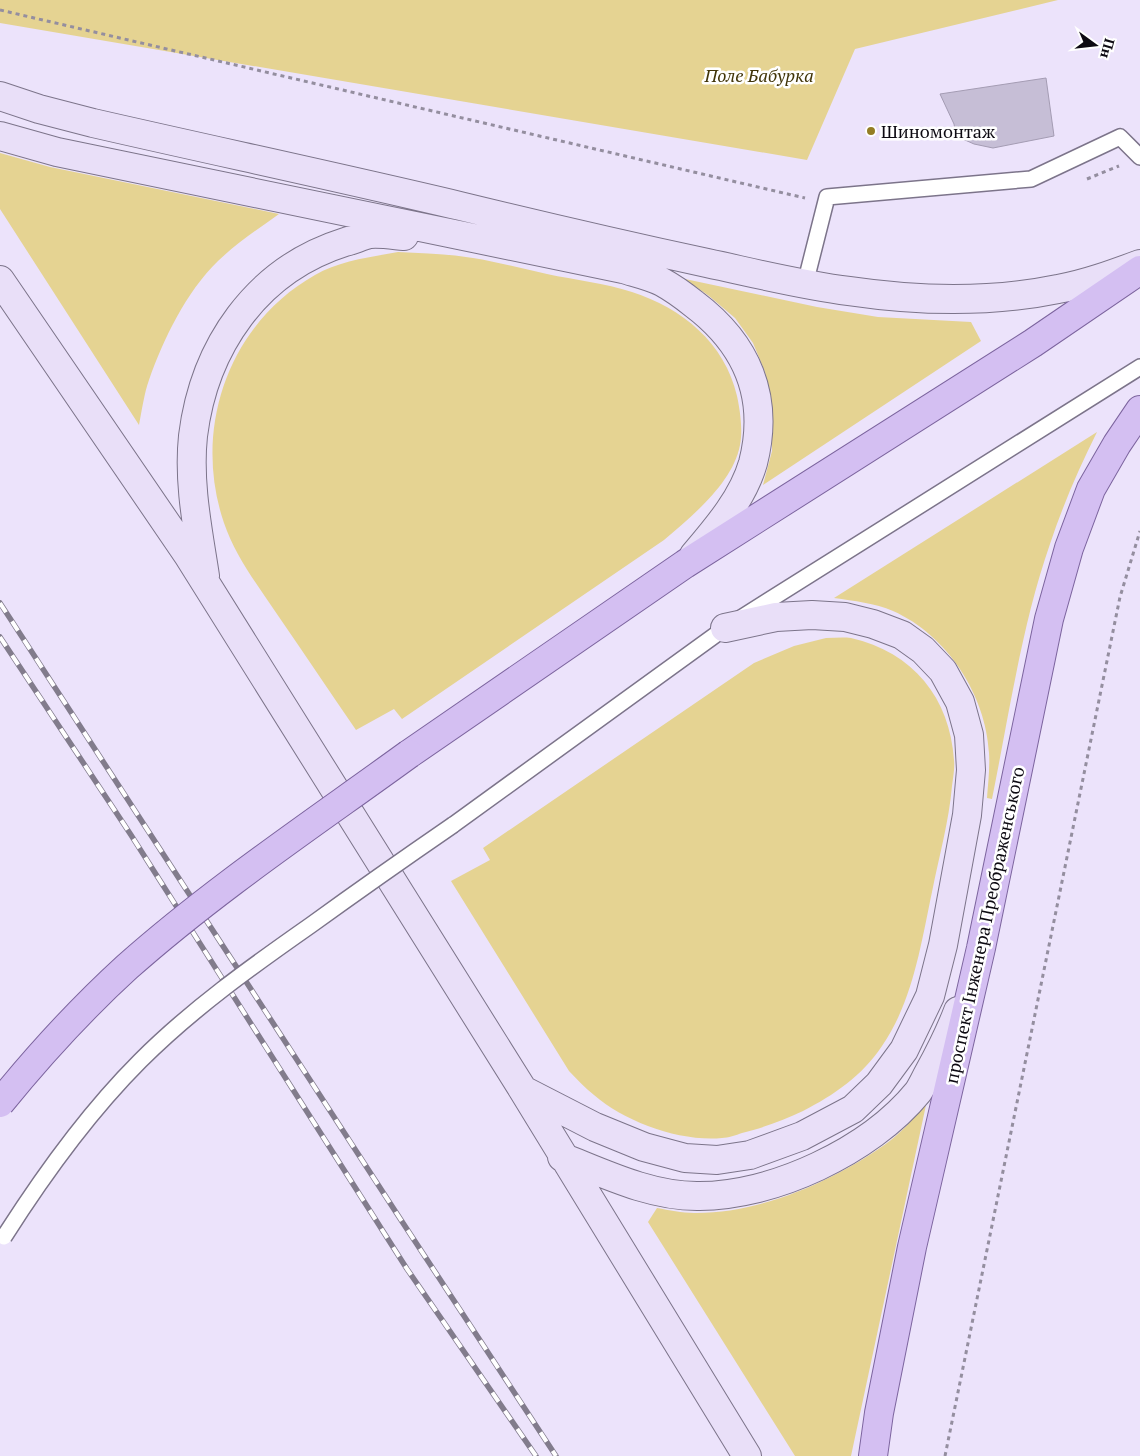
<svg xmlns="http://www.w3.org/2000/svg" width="1140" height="1456" viewBox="0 0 1140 1456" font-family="'PT Serif',serif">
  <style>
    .green { fill: #e5d392 }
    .building { fill: #c6bed6; stroke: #a49cb3 }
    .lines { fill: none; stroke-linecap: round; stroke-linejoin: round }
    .service-casing { stroke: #7c748a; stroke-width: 18 }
    .secondary-casing { stroke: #7c748a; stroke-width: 30 }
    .primary-casing { stroke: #7c649e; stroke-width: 30 }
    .path { stroke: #948e9f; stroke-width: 3; stroke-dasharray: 4 4; stroke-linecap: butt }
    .service { stroke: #fff; stroke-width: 15 }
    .secondary { stroke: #e9dff8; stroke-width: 28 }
    .primary { stroke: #d4bff2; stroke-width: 28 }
    .rail-casing { stroke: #827c8c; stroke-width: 5.5 }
    .rail { stroke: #fff; stroke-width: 4; stroke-dasharray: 11; stroke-linecap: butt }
    .service-bridge-casing { stroke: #7c748a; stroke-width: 18; stroke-linecap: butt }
    .primary-bridge-casing { stroke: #7c649e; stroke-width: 30; stroke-linecap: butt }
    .service-bridge { stroke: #fff; stroke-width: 15 }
    .primary-bridge { stroke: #d4bff2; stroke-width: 28 }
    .poi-dot { fill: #937d24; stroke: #fff; stroke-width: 2 }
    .labels { text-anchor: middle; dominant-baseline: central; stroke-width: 5; stroke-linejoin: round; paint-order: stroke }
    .park-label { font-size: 18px; font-style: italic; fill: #413508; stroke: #fff }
    .poi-label { font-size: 18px; fill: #0d0a12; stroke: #fff; text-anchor: start }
    .street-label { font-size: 18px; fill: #0d0a12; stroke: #fff }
  </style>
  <rect width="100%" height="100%" fill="#ece3fb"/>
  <path class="green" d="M0,0H1058L855,49L807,160L0,23Z
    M0,153L50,167L279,214C258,229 237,243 218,261C186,292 164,338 149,380C144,394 142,410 139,425L0,209Z
    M398,252C423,253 448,254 473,258C498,262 523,269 547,274C575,280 605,283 632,292C682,308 725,343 737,396C740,410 743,430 740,445C733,483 692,516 664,540L402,719L394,709L356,730C330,692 305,655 279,617C259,587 236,558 224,523C192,430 228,324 315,275C339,261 370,257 398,252Z
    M685,279L817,307L878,317L971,322L981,341L763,485L772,451V409L765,372L753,343L735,318L709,296Z
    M1097,432C1079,468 1063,505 1050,544C1022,624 1009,715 992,799L987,798C988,784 990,768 989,753C986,695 947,635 893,611C875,603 854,601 834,598Z
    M826,638C834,638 843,637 851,638C913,652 950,698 954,760C955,768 953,778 952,786C949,821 939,857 932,892C921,944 913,1001 882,1046C862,1076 834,1095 803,1111C782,1121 765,1127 742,1133C736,1135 728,1138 722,1138C680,1142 625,1122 594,1095C585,1088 577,1079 569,1071L451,881L490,860L483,848L754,663L794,646Z
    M926,1105L851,1456H795L648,1222L657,1208C669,1210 682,1213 694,1213C761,1214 839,1179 891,1140C904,1130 915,1116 926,1105Z"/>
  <path class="building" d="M1046,78L1054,136L993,148L974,144L956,136L954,124L940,94Z"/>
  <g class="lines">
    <defs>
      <path id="service" d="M805,284L827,197L1031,179L1120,137L1140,157
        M453,825L725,628L1140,367"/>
      <path id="secondary" d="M0,96L39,109L93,123C215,151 338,177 460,206C542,226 624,245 707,263C754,273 801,285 849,291C917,301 990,303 1058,289C1086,284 1113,274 1140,264
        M0,136L57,152L623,269C636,273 650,276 662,282C673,288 684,296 694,304C747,344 770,397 753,463C743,498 717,528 694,555
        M0,280L188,555L523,1090L747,1456
        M205,576C198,530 188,483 193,436C204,347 256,270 345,242C353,240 362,236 370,234C380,233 393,235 404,236
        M523,1090L595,1127L644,1147L685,1158L717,1160L750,1155L802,1136L853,1109L879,1084L904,1050L930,996L943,945L967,815L971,770L969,735L960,702L943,671L923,650L902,635L873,624L845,617L812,615L776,617L725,628
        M562,1157C605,1174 650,1196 697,1196C772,1197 870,1151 918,1092C922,1086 925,1079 929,1072C940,1052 950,1032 958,1011"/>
      <path id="primary" d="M409,754L685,564L1033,343L1140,270
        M873,1456L879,1413L912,1247L981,948L1049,619L1069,548L1091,489L1117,444L1140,410"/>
    </defs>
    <use href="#service" class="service-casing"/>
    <use href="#secondary" class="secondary-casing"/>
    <use href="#primary" class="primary-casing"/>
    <path class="path" d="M0,10L805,198
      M1087,179L1119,166
      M945,1456L1120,597L1140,531"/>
    <use href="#service" class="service"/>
    <use href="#secondary" class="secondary"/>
    <use href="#primary" class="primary"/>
    <defs>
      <path id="rail" d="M0,603L401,1220L556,1456
        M0,637L131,835L407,1269L536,1456"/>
    </defs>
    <use href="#rail" class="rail-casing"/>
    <use href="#rail" class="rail"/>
    <defs>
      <path id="service-bridge" d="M4,1237C44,1174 87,1114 140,1061C192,1009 251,967 311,925C358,891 405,858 453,825"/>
      <path id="primary-bridge" d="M0,1103C39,1055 81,1009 127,967C215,889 314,823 409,754"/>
    </defs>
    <use href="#service-bridge" class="service-bridge-casing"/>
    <use href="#primary-bridge" class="primary-bridge-casing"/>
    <use href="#service-bridge" class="service-bridge"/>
    <use href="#primary-bridge" class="primary-bridge"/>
  </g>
  <circle class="poi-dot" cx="871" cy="131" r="5"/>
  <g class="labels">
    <g class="park-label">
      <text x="759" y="75">Поле Бабурка</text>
    </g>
    <g class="poi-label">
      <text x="881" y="131">Шиномонтаж</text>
    </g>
    <g class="street-label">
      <text transform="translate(984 925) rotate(-78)">проспект Інженера Преображенського</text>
    </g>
  </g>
  <g transform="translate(1095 45) rotate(105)" stroke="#ffffff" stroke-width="4" paint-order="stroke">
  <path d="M0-4L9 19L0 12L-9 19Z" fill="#0d0a12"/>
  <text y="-8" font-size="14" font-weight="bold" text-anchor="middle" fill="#0d0a12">Пн</text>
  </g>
</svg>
